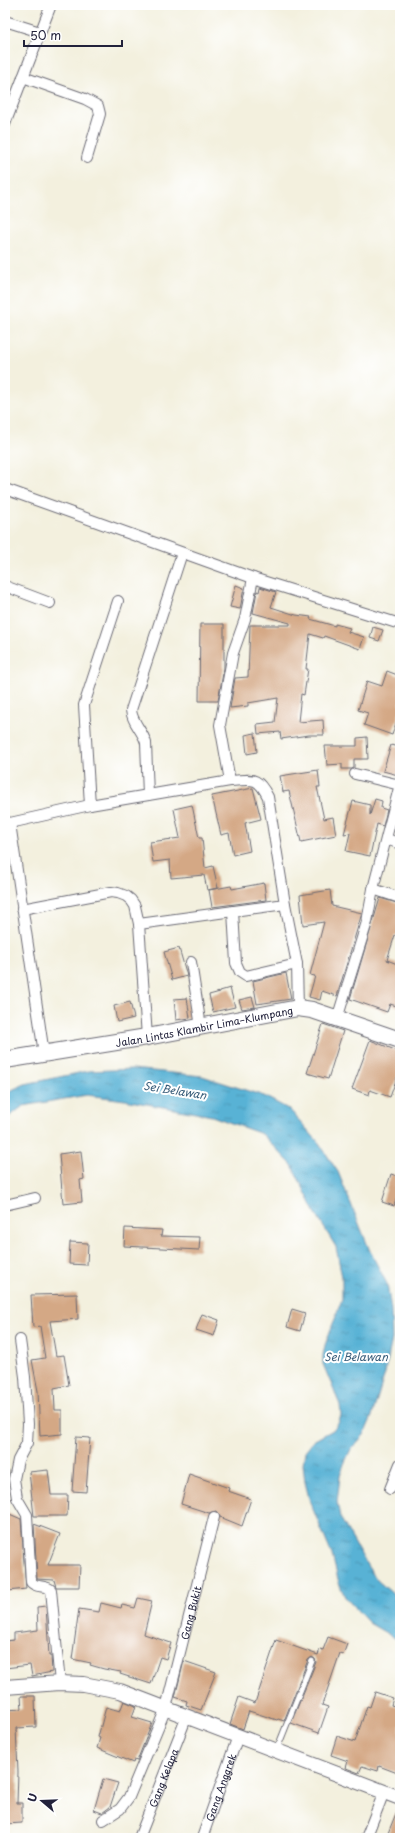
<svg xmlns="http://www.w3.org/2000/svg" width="405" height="1843" viewBox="0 0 405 1843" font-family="'Playpen Sans',sans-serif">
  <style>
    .water { fill: url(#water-ripples); stroke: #3d6a88 }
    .building { fill: #d4a885 }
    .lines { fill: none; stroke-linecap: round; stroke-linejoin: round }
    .lane-casing { stroke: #6b6a74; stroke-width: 7 }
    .street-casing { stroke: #6b6a74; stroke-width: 12 }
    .secondary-casing { stroke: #6b6a74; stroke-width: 16 }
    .primary-casing { stroke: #6b6a74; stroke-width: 18 }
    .lane { stroke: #fff; stroke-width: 5 }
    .street { stroke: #fff; stroke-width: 10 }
    .secondary { stroke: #fff; stroke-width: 14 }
    .primary { stroke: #fff; stroke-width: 16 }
    .labels { text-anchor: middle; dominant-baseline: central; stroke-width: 4; stroke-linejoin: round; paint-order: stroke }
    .street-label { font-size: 10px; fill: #22223b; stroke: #fff }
    .water-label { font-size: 11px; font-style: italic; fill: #385c79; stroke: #fff }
  </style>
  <defs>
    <pattern id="water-ripples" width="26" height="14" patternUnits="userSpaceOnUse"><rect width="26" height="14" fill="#58b2d5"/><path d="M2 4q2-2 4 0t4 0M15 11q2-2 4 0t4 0" fill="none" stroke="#4890ae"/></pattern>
  </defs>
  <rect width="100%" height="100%" fill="#fff"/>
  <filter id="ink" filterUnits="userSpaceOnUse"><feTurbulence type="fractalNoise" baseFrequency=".025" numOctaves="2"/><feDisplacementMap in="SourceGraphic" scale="8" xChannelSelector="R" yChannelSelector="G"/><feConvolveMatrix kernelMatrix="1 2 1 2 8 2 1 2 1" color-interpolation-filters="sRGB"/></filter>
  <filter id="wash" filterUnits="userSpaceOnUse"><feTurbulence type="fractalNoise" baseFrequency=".012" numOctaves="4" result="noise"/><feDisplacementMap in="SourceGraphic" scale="16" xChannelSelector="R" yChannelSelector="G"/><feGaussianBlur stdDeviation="0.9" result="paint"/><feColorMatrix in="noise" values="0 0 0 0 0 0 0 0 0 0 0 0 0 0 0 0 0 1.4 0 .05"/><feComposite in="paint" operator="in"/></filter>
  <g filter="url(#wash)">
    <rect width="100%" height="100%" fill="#f3f0de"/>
    <path class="water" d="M133,1069L202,1076L264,1096L290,1110L319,1143L338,1172L370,1251L387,1284L391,1309L392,1339L385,1373L372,1416L364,1435L351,1449L344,1464L340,1476L337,1502L340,1517L368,1567L378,1581L400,1600V1641L369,1623L345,1597L339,1583L332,1555L310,1502L305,1482L303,1464L305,1451L313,1441L333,1430L339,1422L341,1415L340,1405L323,1364V1355L325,1345L342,1299V1277L336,1247L317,1216L292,1165L262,1134L212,1116L125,1100L87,1095L23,1106L5,1120V1093L25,1084L88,1071Z"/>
    <g id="blocks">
      <path class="building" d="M236,585L244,588L240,609L230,607Z
        M260,587L276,592L271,607L296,615L311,617L310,619L335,626V624L350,628L348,632L364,637L360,649L324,636L323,638L310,634L306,669H308L304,695L301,694L298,722L323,720L324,735H309L281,739L280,732L258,734L257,724L275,722L278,698L248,703V706L230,708L235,678L248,677L250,625H290V623L253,613L257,591L259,592Z
        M200,624H224V668L218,701H199Z
        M373,627L383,630L379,641L370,638Z
        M387,671L400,676V711L392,735L364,725L368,713L358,710L367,681L382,686Z
        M255,733L257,752L247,754L245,735Z
        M367,737L368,759H354V768L352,769H342V764L327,765L325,746H357V738Z
        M391,745L400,747V768L398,775L383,771Z
        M318,770L320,787H317L324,819L333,817L336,835L301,842L289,791L283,792L280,776Z
        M253,788L261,819L245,823L250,851L233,855L229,833L221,835L212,796Z
        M375,799L382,801L381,808L387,810L383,826L377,824L370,856L346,851L350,833L344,834L353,801L370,805V815Z
        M192,805L199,838H202L205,868L213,866L218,888L207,890L204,875L171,878L170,860L153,862L150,842L180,838L174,809Z
        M264,883L266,900L212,907L209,890L231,886L232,889Z
        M330,890L332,906L362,913L337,996L322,991L320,1000L309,997L315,976L310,975L324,922L303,925L300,895Z
        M380,898L400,904V936L395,935L387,960L400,965V1007L390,1004L387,1012L350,999Z
        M179,948L187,976L172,980L164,952Z
        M286,973L291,999L257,1004L253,981Z
        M230,988L235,1007L213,1012L209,995L220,992V991Z
        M252,997L255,1007L242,1009L239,1000Z
        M187,998L190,1018L176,1020L174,999Z
        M130,1002L134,1018L117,1022L114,1006Z
        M323,1024L343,1031L328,1079L307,1073Z
        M370,1040L400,1052V1069L390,1097L370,1090L369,1095L352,1089Z
        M81,1151L84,1179L80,1180L82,1202L63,1204L59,1154Z
        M391,1174L400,1177V1188L394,1206L382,1202Z
        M125,1228L162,1230L161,1236L200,1237L199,1250L124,1246Z
        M70,1242L88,1243L87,1265L69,1264Z
        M77,1294L78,1319L50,1321L56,1356L64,1355L69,1385L54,1388L55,1410H62V1434L40,1436L38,1391L32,1360L45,1358L40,1326L33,1327L31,1295Z
        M292,1309L305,1313L300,1331L287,1327Z
        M202,1314L219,1320L214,1336L196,1330Z
        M76,1437L90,1438L86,1492L72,1491Z
        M48,1470L51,1495H68L67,1516H34L29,1472Z
        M189,1474L229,1488L228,1491L251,1499L242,1526L220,1517L216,1511L209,1513L181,1504Z
        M5,1512L21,1519L26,1589L8,1591L5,1564Z
        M34,1524L60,1534L48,1565H80L79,1587H56L54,1580L37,1579Z
        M138,1598L152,1601L144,1634L171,1643L166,1659L160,1657L151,1684L120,1674L121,1672L104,1669L90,1665L91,1663L72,1659L79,1609L99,1612L101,1603L121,1608L122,1605L135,1608Z
        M46,1606L49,1656H51L52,1672L32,1676L30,1665L5,1668V1641L14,1640V1633L38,1630L37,1607Z
        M328,1637L347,1644L343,1655L340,1653L322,1705L328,1707L319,1733L291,1723L316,1662L315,1659L312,1657L308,1660L284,1721L278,1719L277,1720L249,1711L243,1729L230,1724L239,1697L255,1703L276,1640L318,1655L320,1649L323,1650Z
        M184,1661L216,1672L201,1710L186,1705L187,1701L175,1697Z
        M375,1692L393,1698L391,1705L400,1708V1774L379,1766L378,1771L362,1766L359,1773L346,1768L348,1761L331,1755L337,1736L355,1742L367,1706L370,1707Z
        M21,1696H35L36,1727L16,1728L18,1772L17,1803H22V1823L5,1824V1710L22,1709Z
        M124,1701L136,1706L132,1717L152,1723L137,1761L134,1760L133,1763L97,1748L100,1738L98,1737L106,1707L120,1711Z
        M103,1779L118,1783L110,1807L102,1813L94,1810Z
        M399,1806L400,1838H386Z"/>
    </g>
  </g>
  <g filter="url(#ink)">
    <use href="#blocks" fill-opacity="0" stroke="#6b6a74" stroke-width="1"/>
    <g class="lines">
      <defs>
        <path id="lane" d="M277,1749L312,1661"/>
        <g id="street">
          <path d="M5,21L40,32"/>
          <path d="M23,77L85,99L98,106L100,114L87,158"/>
          <path d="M5,124L51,5"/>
          <path d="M5,489L253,578L400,624"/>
          <path d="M5,586L50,603"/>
          <path d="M355,774L400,785"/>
          <path d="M230,781L220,725L233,653L245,619L253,578"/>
          <path d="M148,795L146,743C143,731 132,723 131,710L182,553"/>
          <path d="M90,805L84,705L118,601"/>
          <path d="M5,821L10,823L90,805L230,781C252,780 257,775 268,797L285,904L297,964L298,1008"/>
          <path d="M10,823L44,1054"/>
          <path d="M387,839L400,844"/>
          <path d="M373,889L400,898"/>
          <path d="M22,909L111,892L118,893L126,896L131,900L135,906L139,924L147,1037"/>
          <path d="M233,911L236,963L240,972L246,976L297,964"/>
          <path d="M139,924L285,904"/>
          <path d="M191,962L201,1027"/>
          <path d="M337,1019L367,922L373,889L400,784"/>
          <path d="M5,1205L35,1198"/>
          <path d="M20,1340L25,1377L28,1424L27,1443L18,1460L14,1479L17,1498L27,1515L31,1582C36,1589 46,1584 51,1590L60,1683"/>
          <path d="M390,1489L400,1464"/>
          <path id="s1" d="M103,1820L120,1809L129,1797L166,1708L214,1517"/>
          <path id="s2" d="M139,1838L187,1716"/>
          <path id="s3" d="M202,1838L238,1736"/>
          <path d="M366,1838L384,1792"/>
        </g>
        <path id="secondary" d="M5,1687L60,1683L83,1684L120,1691L400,1798"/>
        <g id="primary">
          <path id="s4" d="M5,1060L147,1037L298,1008L312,1010L400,1040"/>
        </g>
      </defs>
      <use href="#lane" class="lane-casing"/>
      <use href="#street" class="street-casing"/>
      <use href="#secondary" class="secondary-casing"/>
      <use href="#primary" class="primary-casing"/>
      <use href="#lane" class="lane"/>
      <use href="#street" class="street"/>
      <use href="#secondary" class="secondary"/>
      <use href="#primary" class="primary"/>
    </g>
  </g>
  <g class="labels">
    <g class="street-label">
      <text stroke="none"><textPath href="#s4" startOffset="202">Jalan Lintas Klambir Lima–Klumpang</textPath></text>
      <text stroke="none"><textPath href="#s1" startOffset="230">Gang Bukit</textPath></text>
      <text stroke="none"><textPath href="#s2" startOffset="65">Gang Kelapa</textPath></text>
      <text stroke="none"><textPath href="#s3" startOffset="54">Gang Anggrek</textPath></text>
    </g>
    <g class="water-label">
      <text transform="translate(175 1090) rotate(9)">Sei Belawan</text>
      <text x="356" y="1356">Sei Belawan</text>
    </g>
  </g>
  <rect width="405" height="1843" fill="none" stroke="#fff" stroke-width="20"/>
  <g transform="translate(42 1801) rotate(289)" stroke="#ffffff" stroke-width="3" paint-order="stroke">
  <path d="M0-3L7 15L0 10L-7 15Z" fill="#22223b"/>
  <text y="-6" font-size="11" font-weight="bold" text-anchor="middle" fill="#22223b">U</text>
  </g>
  <path d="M24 40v6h98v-6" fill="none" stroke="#22223b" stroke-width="2"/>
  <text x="30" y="40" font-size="12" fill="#22223b" stroke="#ffffff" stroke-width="3" paint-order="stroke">50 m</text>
</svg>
